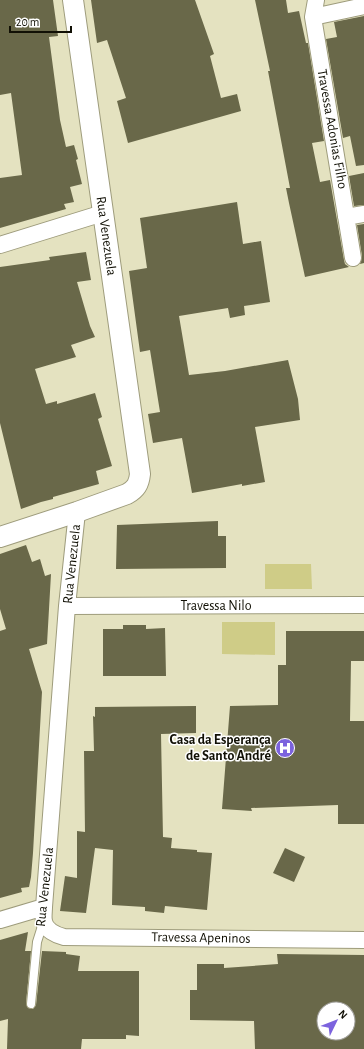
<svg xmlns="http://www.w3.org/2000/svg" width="364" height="1049" viewBox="0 0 364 1049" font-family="'Alegreya Sans',sans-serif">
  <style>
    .green { fill: #cfcc87 }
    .building { fill: #696849; fill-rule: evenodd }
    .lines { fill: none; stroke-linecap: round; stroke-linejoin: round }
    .service-casing { stroke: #9e9c7c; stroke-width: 10 }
    .minor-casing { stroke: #9e9c7c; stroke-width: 18 }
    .tertiary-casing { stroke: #9e9c7c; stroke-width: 22 }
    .service { stroke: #fff; stroke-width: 8 }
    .minor { stroke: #fff; stroke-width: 16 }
    .tertiary { stroke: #fff; stroke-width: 20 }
    .labels { text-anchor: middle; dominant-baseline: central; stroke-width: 3; stroke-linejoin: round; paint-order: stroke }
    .street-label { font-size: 14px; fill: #111005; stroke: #fff }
    .poi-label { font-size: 14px; font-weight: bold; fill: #111005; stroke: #fff; text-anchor: end }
  </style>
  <rect width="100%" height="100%" fill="#e4e2c0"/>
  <path class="green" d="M265,564H311L312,589H265Z
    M222,622H275V655L222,654Z"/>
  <path class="building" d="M0,0H53L58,36L49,37L60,120L66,147L74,145L78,159L76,160L82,184L70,187L74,202L64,204L66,209L0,228V178L22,175L11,93L0,95Z
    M91,0H195L214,54L210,56L221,98L237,94L241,111L128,143L117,101L126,98L107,40L97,43Z
    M255,0H286L288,13L299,11L306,43H308L324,141L312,143L320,182L330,180L344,260L345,264L349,267L305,277L289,203L286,188H290L268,71H270Z
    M364,16V165L356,166L350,136L343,138L326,39L337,37L334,22Z
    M364,173V205L354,206L349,176Z
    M237,202L243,244L261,241L270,302L244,306L245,315L230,318L228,308L179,316L189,375L225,371L288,360L298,399L300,420L255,427L265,482L242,486V484L192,493L182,438L153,443L148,414L160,412L150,350L140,352L129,271L147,268L140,218Z
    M364,224V263L360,264L362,256L357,225Z
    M86,252L91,280L77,282L90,326L95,337L71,345L76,357L35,369L46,404L57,401V404L95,393L102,417L98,419L112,466L96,471L99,484L53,497V499L41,502L21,509L0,423V267L50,260L49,257Z
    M218,521V536H226V568L116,569L117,525Z
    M26,545L32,562L40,559L45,576L51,574L47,644L29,649L42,692L33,853L31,877L29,887L21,888L22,892L0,898V631L6,629L0,609V554Z
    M123,625H146V629L165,628L166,676H103V629H123Z
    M286,631H364V661H351L350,721H364V824H338V805L251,808L252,811L222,809L230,706L278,705V665H286Z
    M196,706V733L161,734L163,837L172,838L171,848L197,850V852L212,853L207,910L165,906L164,913L145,911V907L112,905L113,850L95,848L86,913L60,911L65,876L77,878V831L85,832L84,751H94L93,716L95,717V707Z
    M285,848L305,857L294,882L273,873Z
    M28,932L25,951H31L26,1003L28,1008L33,1009L36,1005L42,951L66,952V954L80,956L78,971H139V1036L126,1035V1039H82L81,1049H7L8,1019L0,1021V940Z
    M277,954L364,955V1049H255L254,1021L190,1020V990H197V964H224V968L278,964ZM324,1009H348V1033H324Z"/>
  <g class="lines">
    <defs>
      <path id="service" d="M31,1004L37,942L43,923"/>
      <path id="minor" d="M316,0L313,17L353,258
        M313,17L364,6
        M346,217L364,214
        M0,245L103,213
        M77,512L67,606L44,907C44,911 43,917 44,921C45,930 56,935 64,937L364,940
        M67,606L364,605
        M0,920L44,907"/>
      <path id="tertiary" d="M0,537L77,512L127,494C136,489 139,484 140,474L73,0"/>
    </defs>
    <use href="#service" class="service-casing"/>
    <use href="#minor" class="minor-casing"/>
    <use href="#tertiary" class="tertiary-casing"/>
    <use href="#service" class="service"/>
    <use href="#minor" class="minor"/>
    <use href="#tertiary" class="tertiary"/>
  </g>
  <defs>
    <symbol id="hospital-disc" viewBox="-11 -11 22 22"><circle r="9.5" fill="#7c63de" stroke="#fff"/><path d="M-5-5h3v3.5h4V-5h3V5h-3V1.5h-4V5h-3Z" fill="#fff"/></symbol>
  </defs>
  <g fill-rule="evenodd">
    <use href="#hospital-disc" x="274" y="737" width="22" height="22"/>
  </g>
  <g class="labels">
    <g class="street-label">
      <text transform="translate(332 129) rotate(80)">Travessa Adonias Filho</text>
      <text transform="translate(106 236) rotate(82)">Rua Venezuela</text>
      <text transform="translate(72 564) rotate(-84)">Rua Venezuela</text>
      <text x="216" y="606">Travessa Nilo</text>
      <text transform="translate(45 887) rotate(-84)">Rua Venezuela</text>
      <text transform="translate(201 938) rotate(1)">Travessa Apeninos</text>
    </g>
    <g class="poi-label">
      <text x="271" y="740">Casa da Esperança<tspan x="271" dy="16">de Santo André</tspan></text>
    </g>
  </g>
  <g transform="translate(336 1021) rotate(47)"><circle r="19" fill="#ffffff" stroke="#a09f9b"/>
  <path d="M0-3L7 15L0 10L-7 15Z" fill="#7c63de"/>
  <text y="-6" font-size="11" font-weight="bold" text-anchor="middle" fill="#111005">N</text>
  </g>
  <path d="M10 26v6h61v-6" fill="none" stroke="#111005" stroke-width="2"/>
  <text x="16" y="26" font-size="12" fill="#111005" stroke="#ffffff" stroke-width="3" paint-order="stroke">20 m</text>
</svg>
